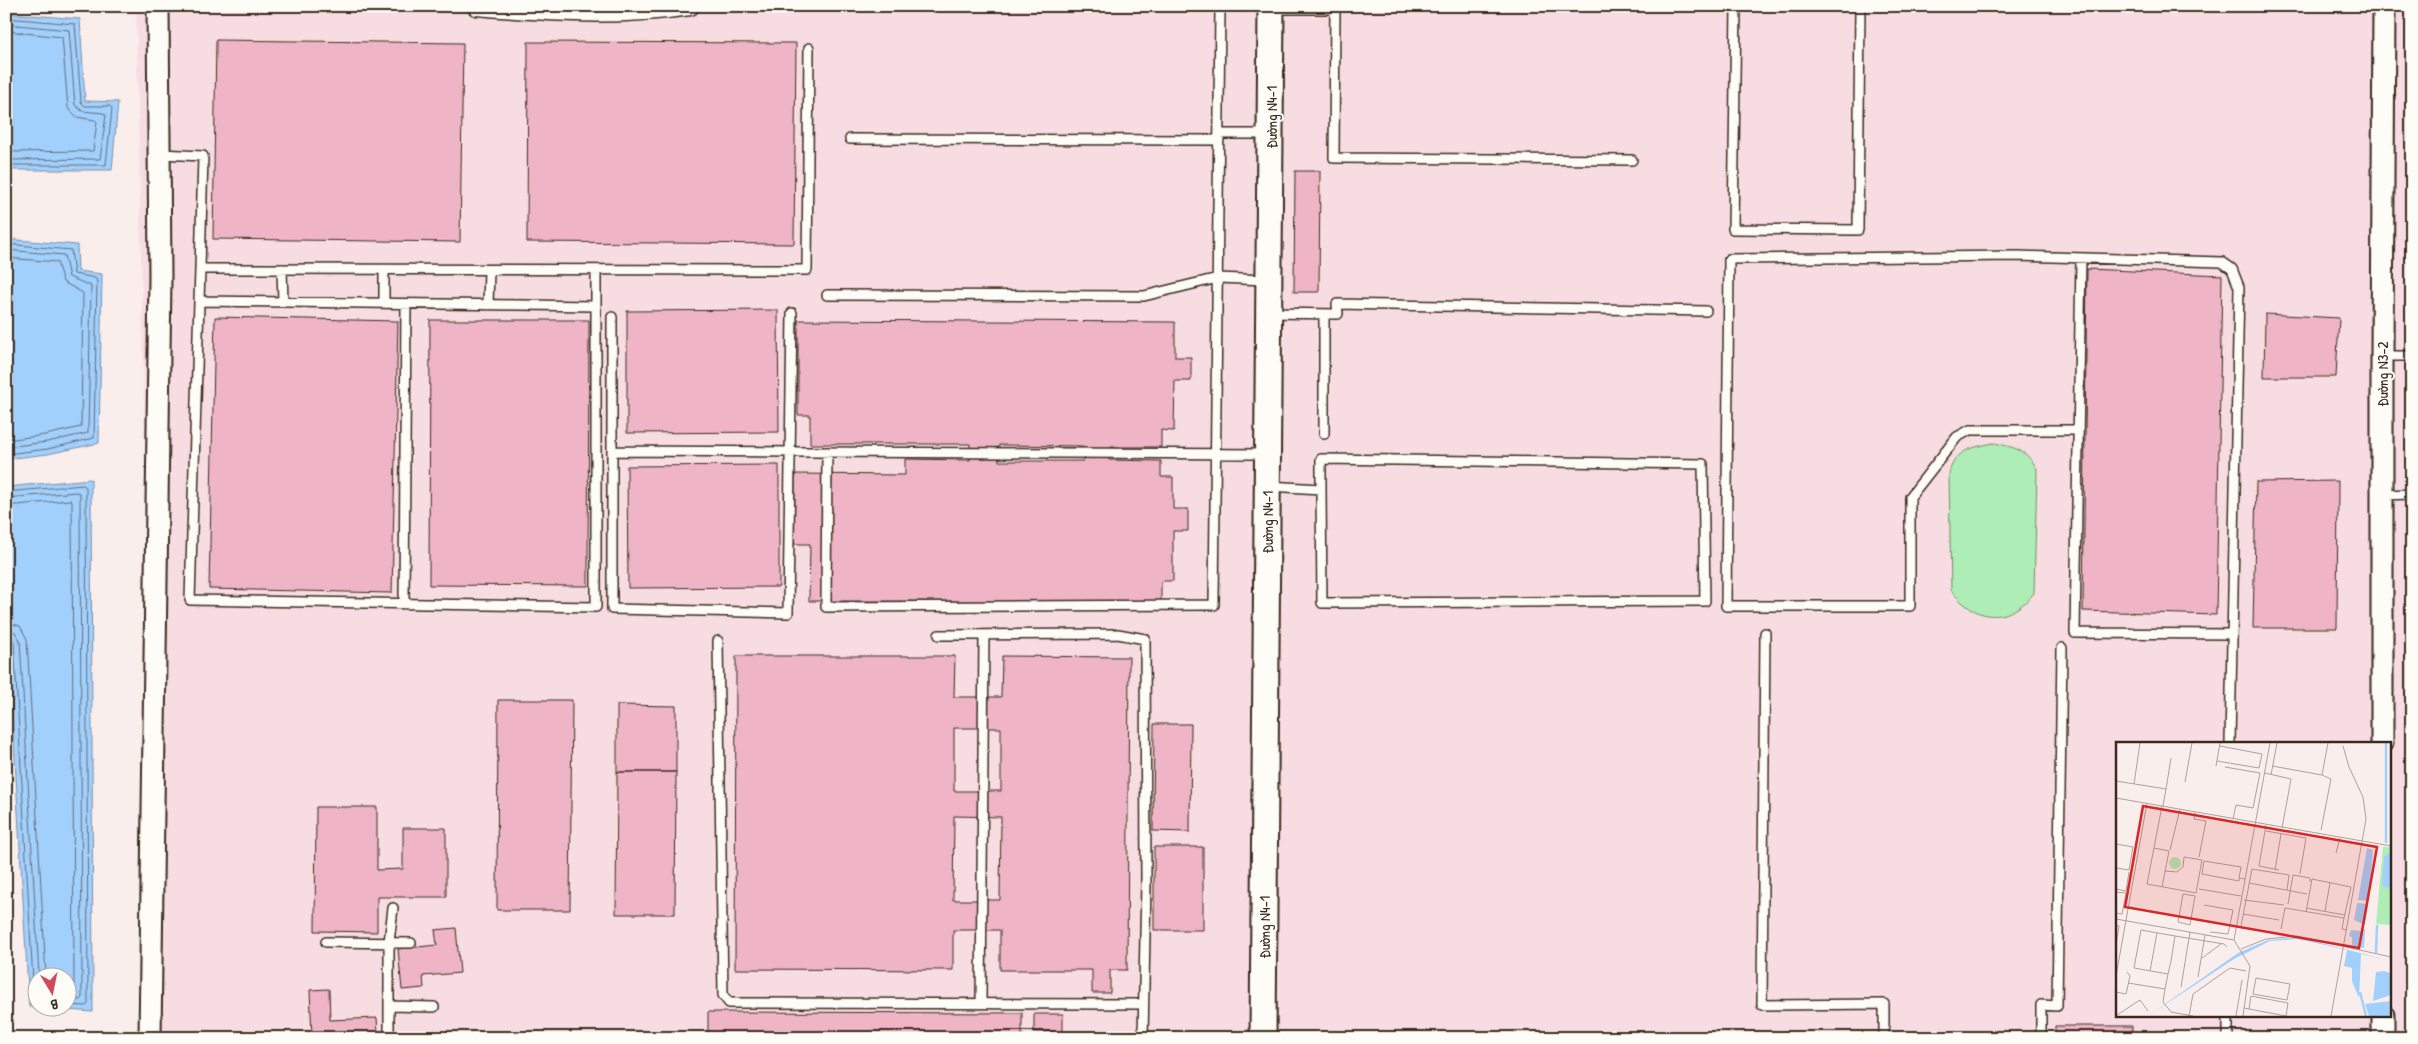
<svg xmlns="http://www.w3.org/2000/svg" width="2418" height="1044" viewBox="0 0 2418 1044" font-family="'Patrick Hand',sans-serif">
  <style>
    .built { fill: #f7dde2; fill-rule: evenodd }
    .green { fill: #aeeeb6; stroke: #748c6a }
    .water { fill: #a2d0fd; stroke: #798ea4; fill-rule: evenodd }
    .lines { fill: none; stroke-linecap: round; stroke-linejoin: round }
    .shore { stroke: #646c77; stroke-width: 1 }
    .building { fill: #efb5c7; stroke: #3b2a1e; fill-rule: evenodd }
    .service-casing { stroke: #3b2a1e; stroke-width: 12 }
    .minor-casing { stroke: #3b2a1e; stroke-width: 21 }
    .tertiary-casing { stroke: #3b2a1e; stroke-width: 25 }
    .secondary-casing { stroke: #3b2a1e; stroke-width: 29 }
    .service { stroke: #fdfcf7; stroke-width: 9 }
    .minor { stroke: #fdfcf7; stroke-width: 18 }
    .tertiary { stroke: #fdfcf7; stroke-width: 21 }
    .secondary { stroke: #fdfcf7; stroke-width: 25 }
    .labels { text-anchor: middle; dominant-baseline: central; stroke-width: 4; stroke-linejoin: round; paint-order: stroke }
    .street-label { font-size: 15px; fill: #3b2a1e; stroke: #fdfcf7 }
    .inset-river { fill: none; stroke: #a2d0fd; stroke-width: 2.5 }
    .inset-road { fill: none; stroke: #aea09a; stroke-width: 1 }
    .view { fill: #d62828; fill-opacity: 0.15; stroke: #d62828; stroke-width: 2.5 }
    .inset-edge { fill: none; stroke: #3b2a1e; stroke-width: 2.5 }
  </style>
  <rect width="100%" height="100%" fill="#faeeed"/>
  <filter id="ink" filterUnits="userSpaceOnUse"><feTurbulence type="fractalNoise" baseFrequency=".02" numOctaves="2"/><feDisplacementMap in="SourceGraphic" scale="10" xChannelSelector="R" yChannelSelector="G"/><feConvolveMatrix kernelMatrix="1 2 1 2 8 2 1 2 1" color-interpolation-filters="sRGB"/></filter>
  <g filter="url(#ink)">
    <path class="built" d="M136,6H2412V1038H153L148,605ZM2117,743H2389V1015H2117Z"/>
    <path class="green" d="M1994,443C2014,447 2027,450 2037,469L2034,593C2008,625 1975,622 1951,590L1949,474C1954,450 1973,447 1994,443Z"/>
    <path class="water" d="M6,13L80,19L85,101L118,102L112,170H11V202H6Z
      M6,239L77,245L78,271L102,274L99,443L48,454L6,459Z
      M91,479L93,1012L29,1007L6,600V487ZM38,976H68V1006H38Z"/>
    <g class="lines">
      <path class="shore" d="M6,18L75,24L81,102L85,106H110L112,109L106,165H12L6,169
        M6,24L69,30L75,105L82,111L103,113L106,115L100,159L6,160
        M6,31L62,37L68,108L77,117L95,120L97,122L93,151L6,152
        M6,244L71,250L74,274L95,278L97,281L94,438L48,449L6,454
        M6,250L64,255L69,277L91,286L88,433L47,442L6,447
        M6,258L57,262L63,282L83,293L81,427L45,435L6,440
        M6,492L83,485L86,487L88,1004L86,1006L68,1005
        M6,498L77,492L80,494L82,997L80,1000L68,999
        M6,506L70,500L72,502L74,989L72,991H68
        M6,622L20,626L27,639L46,976
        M6,629L15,632L20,640L39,976
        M6,635L11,637L14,641L34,1000L38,1002"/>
    </g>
    <path class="building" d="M216,40L463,43L460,242L213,239Z
      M528,42L796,43L794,244L527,242Z
      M1295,171H1320L1319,292H1294Z
      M2087,269L2222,275L2216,615L2083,611Z
      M778,310L779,432L627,433V311Z
      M2265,314L2339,318L2336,377H2264Z
      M215,317L398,321L392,593L209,589Z
      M430,320H589L588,586L429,585Z
      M798,320L1175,322V357H1191V381H1175L1174,431L1161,430V447H1109V460L1161,461V477H1173V509H1188V531H1173V581H1161V602L809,601L810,544H794L795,474L905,475V459L970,460V444H810V415H798ZM999,445L1083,446V461H999Z
      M779,465V587L628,588L627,466Z
      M2338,481L2337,628H2253L2256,482Z
      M736,656H955L954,697H1001L1002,656L1129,657L1127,970H1110V993H1092V970H1000V930H953V970L735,969ZM954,728H1001V791H954ZM954,816L1001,817L1000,900H953Z
      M498,700H572L570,910H497Z
      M617,705L676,706V772H617Z
      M1154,724H1191L1190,832L1153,831Z
      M617,772H676L675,914H616Z
      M316,807H377V870L403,869V828H446V897H377V932L315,931Z
      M1154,847H1203V930H1154Z
      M456,928L460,973L423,976L424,988L402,990L398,949L437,945L435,930Z
      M329,989L330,1020L377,1018L378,1033L312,1037L310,990Z
      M708,1012L1022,1013V1037L708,1036Z
      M1034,1014H1063V1032H1034Z
      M2055,1026H2132V1038H2055Z"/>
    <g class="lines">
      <defs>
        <path id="service" d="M1335,6L1334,158L1632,160
          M1736,6L1733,229L1858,230L1860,6
          M1273,9H1335
          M1219,134H1268
          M850,139L1219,140
          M160,154L203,156L200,269L807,270L809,48
          M2081,258L2075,633L2232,634
          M200,269L190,600L596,607V270
          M282,269L283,302
          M384,270V303
          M827,295L1144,296L1218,278L1266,280
          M199,301L596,306
          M488,305L489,270
          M1269,313L1338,314L1337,304L1706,311
          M612,317V609L788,613L792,313
          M2382,356H2412
          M2078,430H1970L1957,437L1910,497V606H1726L1729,259L2018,256L2222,262L2232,269L2239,287L2230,743
          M1324,434V314
          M612,451L1267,454
          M827,452L826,607L1214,605L1220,8
          M1268,486L1321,489L1322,603L1705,601L1703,464L1321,459V489
          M2382,495L2412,494
          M404,604L406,304
          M1765,633L1762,1005L1884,1004V1038
          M939,635L1118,634L1145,639L1146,882L1143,1038
          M718,641L723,995L729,1003L1142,1004
          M326,942L411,943
          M981,1003L984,635
          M389,1006L434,1007
          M389,1038V942L393,908
          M2041,1038V1005L2057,1006L2062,648
          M2228,1038V1015"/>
        <path id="minor" d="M476,6C549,12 617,17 690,6"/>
        <path id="tertiary" d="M2382,743V356L2384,6
          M2383,1015V1038
          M150,1038L160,277L158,6"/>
        <path id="secondary" d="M1263,1038L1271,6"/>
      </defs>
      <use href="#service" class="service-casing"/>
      <use href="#minor" class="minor-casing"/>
      <use href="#tertiary" class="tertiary-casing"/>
      <use href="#secondary" class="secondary-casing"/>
      <use href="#service" class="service"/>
      <use href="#minor" class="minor"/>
      <use href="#tertiary" class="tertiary"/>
      <use href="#secondary" class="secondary"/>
    </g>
  </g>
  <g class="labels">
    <g class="street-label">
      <text transform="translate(1271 117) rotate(-90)">Đường N4-1</text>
      <text transform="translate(2382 374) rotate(-90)">Đường N3-2</text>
      <text transform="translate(1267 522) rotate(-90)">Đường N4-1</text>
      <text transform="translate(1264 927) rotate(-90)">Đường N4-1</text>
    </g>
  </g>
  <g transform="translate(2116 742)">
    <rect width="275" height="275" fill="#faeeed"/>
    <path d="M267,105H275V183L260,182ZM53 121a6 6 0 1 1 12 0a6 6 0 1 1-12 0Z" fill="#aeeeb6"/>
    <path d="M251,106L257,108L253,155L252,159L242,158ZM274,110L275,143L271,147L266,142L268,115ZM241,161L252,162L249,183L238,178ZM245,186L249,187L248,206L236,203V195L233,194L235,188L245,189ZM182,195L275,219L245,212L243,256L236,239V226L228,224L231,208L182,197L154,199L118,217L32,274L122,211L152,198ZM268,229L275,231V253L257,259L260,230ZM275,259V274H253L249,262Z" fill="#a2d0fd"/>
    <path class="inset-river" d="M270,1V101M260,211L261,183M244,250L250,274"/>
    <path class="inset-road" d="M101,19L143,26L146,12L104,4M100,24L104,1M156,24L206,33M109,25L144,31L137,66L120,63L117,77M149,31L175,37L166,86M155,33L161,1M0,39L50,47L55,16M69,40L76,1M18,42L24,1M0,56L275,104M46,64L31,142L80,151L86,118L68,115L67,125L61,130L49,129M47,64L50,47M79,70L78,77L90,79L83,115M150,83L143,124L163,128M205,88L215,37L206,33L212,1M150,89L190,96L184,132M0,102L17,105L13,128L0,126M38,106L53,109L46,145M54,108L64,67M220,111L224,96M159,128L165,92M123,136V139L86,132L88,119L125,125L123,136L129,137M133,141L191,152M0,147L10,149L13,130M83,147L125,154M0,150L10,151L6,172L0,171M67,152L79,154L74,183L62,180ZM128,158L168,163M172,162L177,133L194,136V140M88,163L117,168L112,192L94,190M190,166L229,173M209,169L214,141M190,170L196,137L235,145L228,176M127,172L163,178M0,177L118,198M0,183L3,184L0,203M125,184L136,127L173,133L171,148M165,187L169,166L228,176L226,187L230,188M59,194L108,202L111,205M118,198L154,1M118,198L134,224L127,274M125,207L150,197L181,194L275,215M86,216L105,202M34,229L41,191M52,232L18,226L25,188L59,194L55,219L52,232L49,247L47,260L55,270L77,274M0,234L31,61M82,235L89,193M140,236L174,242L171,258L137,252ZM12,241L49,247M65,245L74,190M0,250L10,252L14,234L11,230M128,266L133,267L135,254L172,261L170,274L133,267M1,273L24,258L32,269M73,274L77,252L114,226L130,229M120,274L126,238M215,274L250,77L247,55L233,25L227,4"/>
    <path class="view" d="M27,64L261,105L243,206L9,165Z"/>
    <rect width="275" height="275" class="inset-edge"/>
  </g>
  <rect width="2418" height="1044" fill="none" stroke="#fdfcf7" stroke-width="25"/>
  <rect x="12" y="12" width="2393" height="1019" fill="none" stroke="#3b2a1e" stroke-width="2" filter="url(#ink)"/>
  <g transform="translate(52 992) rotate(170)"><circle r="24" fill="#fdfcf7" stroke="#afa8a0"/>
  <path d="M0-4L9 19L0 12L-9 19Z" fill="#d1495b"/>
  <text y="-8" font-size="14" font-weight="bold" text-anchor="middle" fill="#3b2a1e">B</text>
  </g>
</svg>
